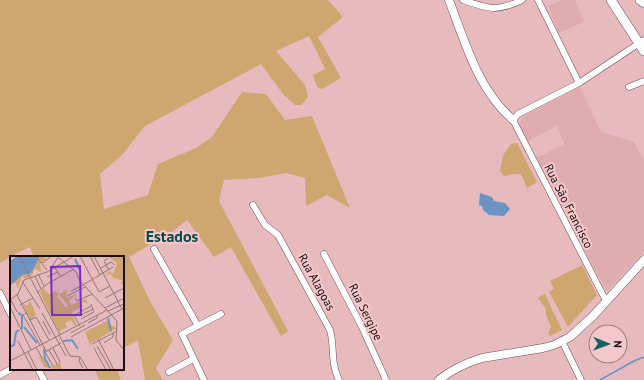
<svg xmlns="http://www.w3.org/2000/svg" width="644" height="380" viewBox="0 0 644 380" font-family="'PT Sans',sans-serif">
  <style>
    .built { fill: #dfacaf }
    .green { fill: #cea770 }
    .water { fill: #6d93c5 }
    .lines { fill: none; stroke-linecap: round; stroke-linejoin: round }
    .stream { stroke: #6d93c5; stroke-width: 1.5 }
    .street-casing { stroke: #704b4e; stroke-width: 7 }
    .secondary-casing { stroke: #704b4e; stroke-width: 9 }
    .primary-casing { stroke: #704b4e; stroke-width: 10 }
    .street { stroke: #fff; stroke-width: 6 }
    .secondary { stroke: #fff; stroke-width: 8 }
    .primary { stroke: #fff; stroke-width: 9 }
    .labels { text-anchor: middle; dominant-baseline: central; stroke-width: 4; stroke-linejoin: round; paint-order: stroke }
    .street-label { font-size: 12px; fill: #1c0e0f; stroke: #f4c8ca }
    .district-label { font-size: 16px; font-weight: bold; fill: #08494a; stroke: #f4c8ca }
    .inset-river { fill: none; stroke: #6d93c5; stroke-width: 2 }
    .inset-road { fill: none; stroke: #967677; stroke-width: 1 }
    .view { fill: #7b2cbf; fill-opacity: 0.15; stroke: #7b2cbf; stroke-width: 2 }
    .inset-edge { fill: none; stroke: #1c0e0f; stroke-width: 2 }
  </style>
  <rect width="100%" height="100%" fill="#e7bbbd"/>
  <path class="built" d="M563,0H575L584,22L559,33L548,6Z
    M580,87L601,132L634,142L643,159H644V252L608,290H606L536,158L564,144L557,126L528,141L519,124L522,117Z"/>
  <path class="green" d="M0,0H328L343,17L318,37L341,78L322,89L317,87L313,75L325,69L309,36L276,51L305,85L308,97L301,105H295L283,94L261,64L145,126L122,155L100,174L104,209L148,195L158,164L196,148L212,137L242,92L266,94L285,120L312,116L350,208L327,195L306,206L305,178L286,173L259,178L224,180L219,201L288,331L281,336L231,247L214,257L187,220L173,231L129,257L150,301L173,340L156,368L163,380H145L138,340L123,348V257H34L30,247L15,254L0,263Z
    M517,143L537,182L527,188L521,174H513L504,176L500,171L503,155L511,144Z
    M582,265L597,295L568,327L549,292L554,289L550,281Z
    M545,294L562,330L550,336L548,333L551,327L546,315V309L538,298Z
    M94,369H117L121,380H100Z"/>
  <path class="water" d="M480,193L492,197L494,201L505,203L510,209L504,216L489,215L483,210L482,206L479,205Z"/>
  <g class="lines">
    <path class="stream" d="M600,380L634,361L644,357"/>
    <defs>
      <path id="street" d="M463,0C489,9 497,12 522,0
        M538,0L579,83
        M629,87L644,81
        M253,205L265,225L278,235L330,330C335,348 330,362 339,380
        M154,249L198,326
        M324,254L362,327L386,380
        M0,293L11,315
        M606,301L513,120L518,114L579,83L644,40
        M562,341L581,380
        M38,369L44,380
        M169,372L193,359
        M0,375L11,369
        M204,380L182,334L221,314"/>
      <path id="secondary" d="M449,0C465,42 478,90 513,120
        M439,380C452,369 466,363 482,358L543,348L554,345L570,337L593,316L644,260"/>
      <path id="primary" d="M611,0L644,51
        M640,0L644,3"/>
    </defs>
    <use href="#street" class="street-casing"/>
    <use href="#secondary" class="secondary-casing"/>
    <use href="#primary" class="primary-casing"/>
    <use href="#street" class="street"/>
    <use href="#secondary" class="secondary"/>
    <use href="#primary" class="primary"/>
  </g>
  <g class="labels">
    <g class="street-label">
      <text transform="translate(569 206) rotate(63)">Rua São Francisco</text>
      <text transform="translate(317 282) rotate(61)">Rua Alagoas</text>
      <text transform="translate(366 312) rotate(64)">Rua Sergipe</text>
    </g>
    <g class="district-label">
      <text x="172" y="236">Estados</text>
    </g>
  </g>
  <g transform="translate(10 256)">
    <rect width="114" height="114" fill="#e7bbbd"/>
    <path d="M30,0L37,2L30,8L31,17L25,12L22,19L15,23L12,20L8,33L6,27H3L7,23H5L12,19L21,17ZM97,0H114V29L110,27L113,25L102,21L101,18L95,19L99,15L103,18L107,7ZM33,32L39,38L48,34L45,36L50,37L47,40L55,51H58L57,48L49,39L57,33L56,42L67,38L59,45L61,49L76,43L78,48L74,46L68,48L74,49L61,57L67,69L65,70L61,64L55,67L57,71L49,76L30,37ZM20,44L26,59L20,64L13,48L17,50ZM99,64L100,69L107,72L81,87V91L75,76ZM29,101L34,102L41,111L50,106L52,114L34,111Z" fill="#cea770"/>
    <path d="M7,0H30L21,17L12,19L0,30V5Z" fill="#6d93c5"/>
    <path class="inset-river" d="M65,3L70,14M8,57L12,59V73M98,62L101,75M14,71L27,87M53,85L62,84L68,93M0,91L4,89L6,76L9,74M34,93L35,103L40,112"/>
    <path class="inset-road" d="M9,0L50,79M26,0L37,14M70,0L89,36L100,30M80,0L90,19M84,0L112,53M49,2L66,16L70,25L107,65L106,84L114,94M98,2L94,5L99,14M32,7L42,0M44,10L51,21M41,12L49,0M91,12L101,6L105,9M28,18L34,30M25,20L31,33M37,21L48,16M12,25L30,53M73,29L103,11M61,35L73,29M27,37L37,28L64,13M7,39L36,95M57,40L75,31M65,42L67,45L82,38M95,42L114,32M0,44L8,38L14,24L37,16L64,0M1,44L7,56M10,49L23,42M0,51L21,94M95,52L114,42M98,55L114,48M16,57L13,59L30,89M32,57L56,100M64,59L70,70M71,59L83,53M63,60L81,50M71,63L84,56L81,48M20,64L26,61L39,84M33,65L40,79M78,67L87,62V59M61,77L75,69M49,79L60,100L70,101L78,114M61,81L114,52M88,83L104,114M8,85L23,114M94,87L103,81V77M82,88L107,75M87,90L101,114M26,91L32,102M43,92L50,106M84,92L96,114M39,94L47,108M18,96L27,114M70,101L69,105L73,112M0,105L97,54M43,110L35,96L51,87"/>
    <path class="view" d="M70,10L71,59H42L41,11Z"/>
    <rect width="114" height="114" class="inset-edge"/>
  </g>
  <g transform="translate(608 344) rotate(91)"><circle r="19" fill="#f4c8ca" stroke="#9e7e7f"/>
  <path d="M0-3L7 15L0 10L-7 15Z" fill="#106262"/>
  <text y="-6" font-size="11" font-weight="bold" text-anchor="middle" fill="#1c0e0f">N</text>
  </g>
</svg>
